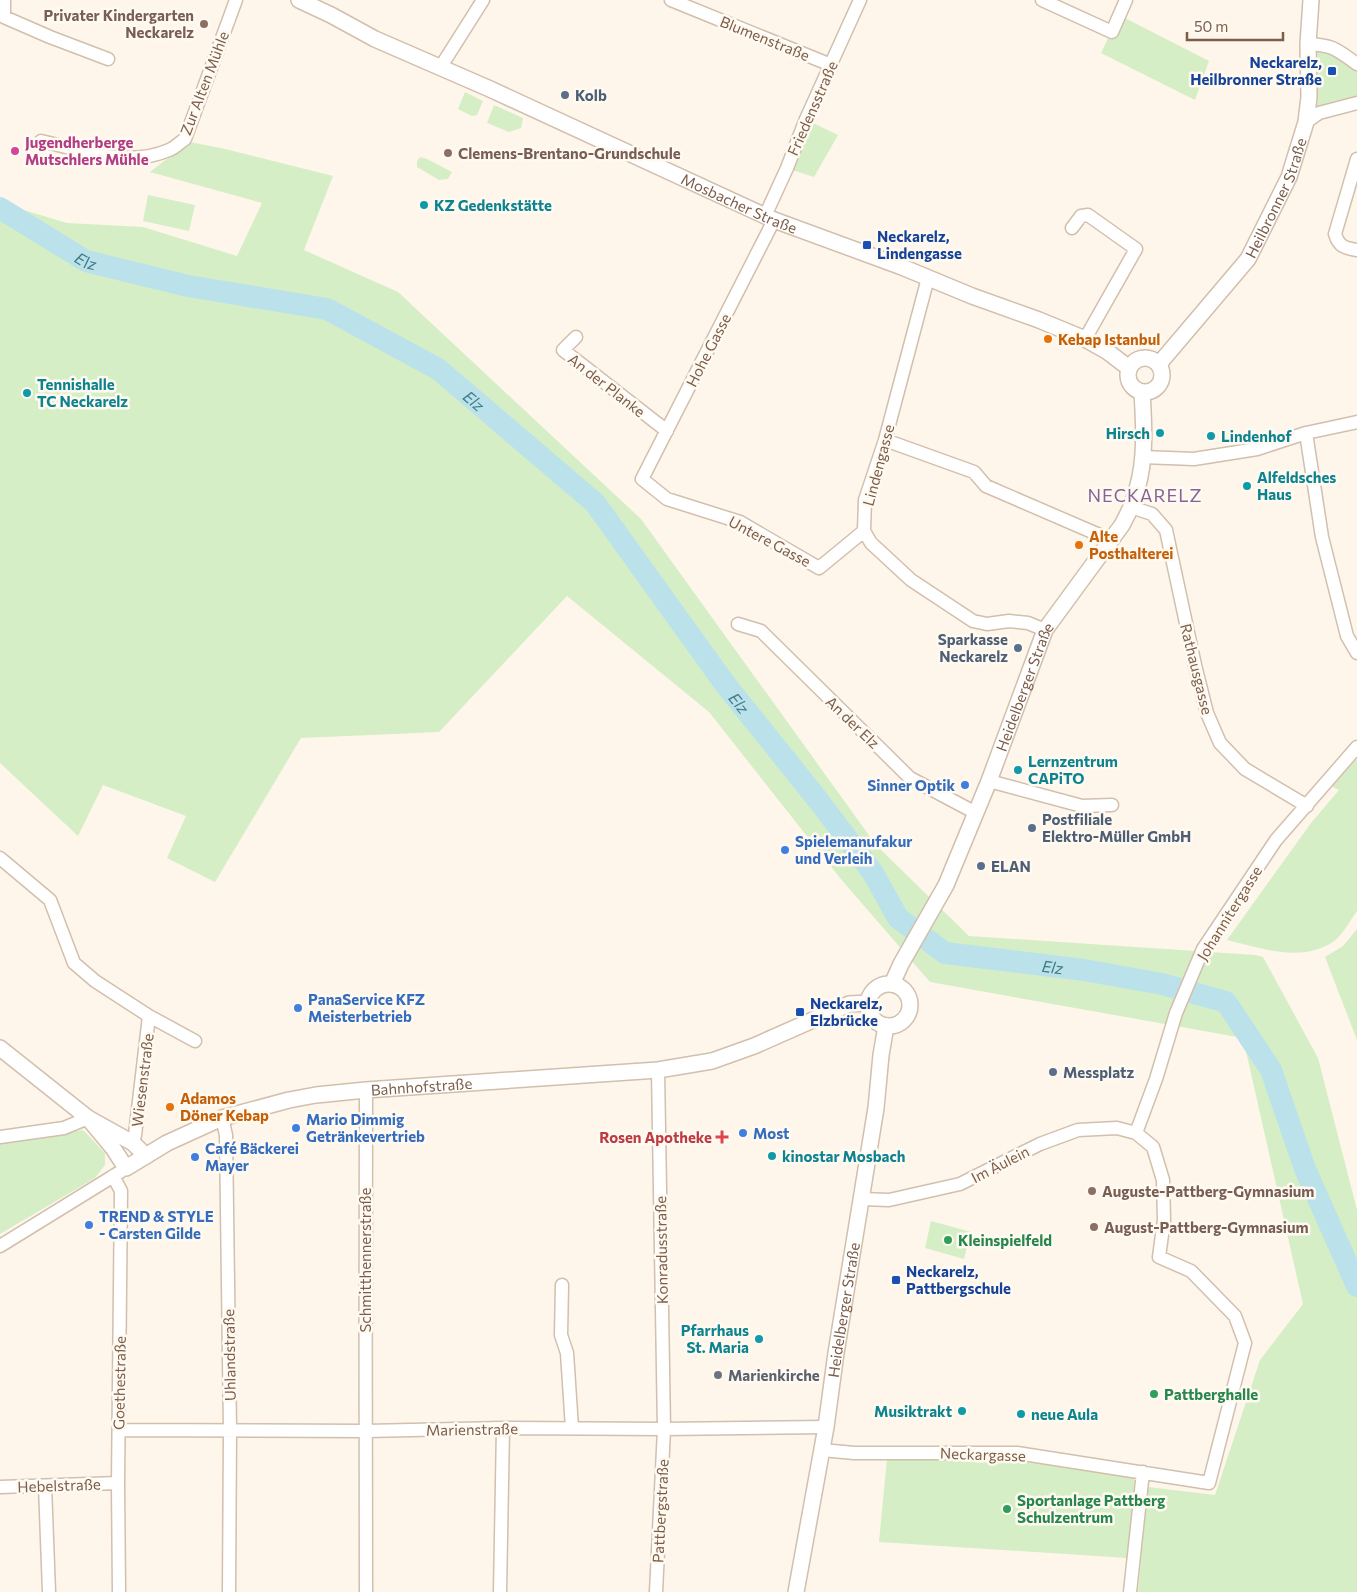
<svg xmlns="http://www.w3.org/2000/svg" width="1357" height="1592" viewBox="0 0 1357 1592" font-family="Commissioner,sans-serif">
  <style>
    .green { fill: #d5eec6 }
    .lines { fill: none; stroke-linecap: round; stroke-linejoin: round }
    .river { stroke: #bbe2ea; stroke-width: 22 }
    .minor-casing { stroke: #d2bfad; stroke-width: 15 }
    .tertiary-casing { stroke: #d2bfad; stroke-width: 18 }
    .minor { stroke: #fff; stroke-width: 12 }
    .tertiary { stroke: #fff; stroke-width: 15 }
    .education-dot { fill: #8d6e63; stroke: #fffaf1; stroke-width: 2 }
    .transit-dot { fill: #1a4fb4; stroke: #fffaf1; stroke-width: 2 }
    .service-dot { fill: #5c6f8a; stroke: #fffaf1; stroke-width: 2 }
    .hotel-dot { fill: #d1479c; stroke: #fffaf1; stroke-width: 2 }
    .culture-dot { fill: #0f9aa8; stroke: #fffaf1; stroke-width: 2 }
    .food-dot { fill: #e8710a; stroke: #fffaf1; stroke-width: 2 }
    .shop-dot { fill: #3f7fe0; stroke: #fffaf1; stroke-width: 2 }
    .health-dot { fill: #e0444e; stroke: #fffaf1; stroke-width: 2 }
    .leisure-dot { fill: #2e9e5b; stroke: #fffaf1; stroke-width: 2 }
    .worship-dot { fill: #6b7280; stroke: #fffaf1; stroke-width: 2 }
    .labels { text-anchor: middle; dominant-baseline: central; stroke-width: 5; stroke-linejoin: round; paint-order: stroke }
    .education-label { font-size: 15px; font-weight: bold; fill: #785e54; stroke: #fffaf1; text-anchor: start }
    .street-label { font-size: 15px; fill: #7c5d4a; stroke: #fffaf1 }
    .transit-label { font-size: 15px; font-weight: bold; fill: #164399; stroke: #fffaf1; text-anchor: start }
    .service-label { font-size: 15px; font-weight: bold; fill: #4e5e75; stroke: #fffaf1; text-anchor: start }
    .hotel-label { font-size: 15px; font-weight: bold; fill: #b23c85; stroke: #fffaf1; text-anchor: start }
    .culture-label { font-size: 15px; font-weight: bold; fill: #0d838f; stroke: #fffaf1; text-anchor: start }
    .food-label { font-size: 15px; font-weight: bold; fill: #c56008; stroke: #fffaf1; text-anchor: start }
    .shop-label { font-size: 15px; font-weight: bold; fill: #366cbe; stroke: #fffaf1; text-anchor: start }
    .health-label { font-size: 15px; font-weight: bold; fill: #be3a42; stroke: #fffaf1; text-anchor: end }
    .leisure-label { font-size: 15px; font-weight: bold; fill: #27864d; stroke: #fffaf1; text-anchor: start }
    .worship-label { font-size: 15px; font-weight: bold; fill: #5b616d; stroke: #fffaf1; text-anchor: start }
    .water-label { font-size: 16px; font-style: italic; fill: #3f7b89; stroke: #fffaf1 }
    .quarter-label { font-size: 18px; letter-spacing: 1px; fill: #876297; stroke: #fffaf1 }
  </style>
  <rect width="100%" height="100%" fill="#fef6ea"/>
  <path class="green" d="M1119,15L1209,61L1195,100L1101,53Z
    M1308,44L1357,64V103L1306,122Z
    M465,92L483,101L477,115L472,116L458,109Z
    M494,105L523,118L521,128L509,132L487,123Z
    M813,123L838,135L814,177L792,170Z
    M189,142L221,148L333,176L304,250L398,292L641,519L876,845L969,936L1255,955L1263,957L1318,1058L1357,1210V1592H1138L1148,1487L1215,1495L1260,1360L1303,1304L1243,1038L930,982L840,878L709,712L567,596L439,732L301,738L215,882L167,858L186,816L103,785L78,836L0,763V203L67,223L143,227L237,256L262,203L150,172Z
    M420,157L427,159L452,172L448,179L439,180L417,167V161Z
    M148,195L195,205L189,231L143,221Z
    M1357,759V911C1350,920 1343,935 1333,942C1301,963 1260,948 1227,940L1311,823L1339,790L1331,786Z
    M1357,929V1040L1325,957L1343,946Z
    M83,1130L105,1153V1165L95,1178L0,1234V1143Z
    M931,1221L971,1232L964,1259L925,1248Z
    M887,1458H1016L1135,1476L1127,1558L879,1542Z"/>
  <g class="lines">
    <path class="river" id="s1" d="M0,208L86,261L188,286L327,309L438,369L595,503L725,684L818,800L873,873L898,918L945,953L1084,970L1162,984L1226,1002L1271,1070L1305,1169L1357,1286"/>
    <defs>
      <path id="minor" d="M4,0V17L50,37L108,59
        M671,0L831,65
        M1042,0L1112,32L1126,0
        M1308,44C1334,45 1337,50 1357,64
        M440,68L483,0
        M1306,122L1319,113L1357,103
        M41,141C82,150 128,168 169,150C175,148 180,142 185,139L236,0
        M1357,159L1335,234C1339,247 1345,248 1357,250
        M765,216L787,168L806,119L860,0
        M774,220L642,479L667,499L740,522L819,568L864,531
        M1072,228L1081,216L1088,215L1136,249L1085,339
        M928,278L885,440L865,500L864,531L871,543L911,580L973,621L987,624L1009,621L1028,623L1045,630
        M576,337L563,350L667,431
        M1306,433L1322,537L1347,636L1357,653
        M885,440L974,472L986,486L1111,540
        M1142,457L1194,459L1257,449L1306,433L1357,422
        M1131,507L1152,514L1166,530L1195,665L1207,713L1220,743L1245,769L1307,806
        M738,624L761,631L910,778L976,813
        M989,781L1082,806L1112,805
        M0,858L50,900L74,963L95,981L149,1016L135,1135L133,1143
        M149,1016L195,1041
        M222,1118L226,1135L230,1431L229,1592
        M1136,1133L1156,1079L1176,1013L1203,949L1276,840L1357,747
        M0,1137L64,1128L88,1118
        M113,1176L121,1191L118,1483L119,1592
        M0,1246L120,1172
        M562,1285L561,1335L567,1353L572,1428
        M119,1430L366,1431L503,1428L664,1429L826,1427
        M822,1450L854,1453H1017L1209,1483L1245,1343L1235,1316L1191,1271L1159,1257L1164,1220L1163,1180L1153,1147L1136,1133L1117,1128L1078,1130L1040,1144L960,1184L889,1200L862,1199
        M45,1486L49,1592
        M0,1487L118,1483
        M366,1592C366,1425 365,1257 366,1090
        M500,1592L503,1428
        M656,1592L664,1429L658,1070
        M1130,1592L1143,1472"/>
      <g id="tertiary">
        <path id="s2" d="M299,0L331,15L375,39L490,89L774,220L902,267L972,296L1039,320L1085,339L1108,352L1129,368"/>
        <circle cx="1145" cy="375" r="17"/>
        <path id="s3" d="M1159,364L1248,259L1289,177L1306,122L1309,97L1308,44L1311,0"/>
        <path id="s4" d="M892,984L901,964L946,885L989,781L1045,630L1122,525C1128,514 1134,502 1137,489C1146,459 1144,424 1142,392"/>
        <circle cx="889" cy="1005" r="21"/>
        <path d="M0,1048L88,1118L133,1143L146,1156"/>
        <path id="s5" d="M88,1118L113,1148L126,1168L167,1143L222,1118L289,1100L316,1095L366,1090L658,1070L712,1061L754,1046L849,1004L868,1003"/>
        <path id="s6" d="M796,1592L826,1427L836,1353L876,1108L881,1055L886,1026"/>
      </g>
    </defs>
    <use href="#minor" class="minor-casing"/>
    <use href="#tertiary" class="tertiary-casing"/>
    <use href="#minor" class="minor"/>
    <use href="#tertiary" class="tertiary"/>
  </g>
  <g class="education-dot">
    <circle cx="204" cy="24" r="5"/>
    <circle cx="448" cy="153" r="5"/>
    <circle cx="1092" cy="1191" r="5"/>
    <circle cx="1094" cy="1227" r="5"/>
  </g>
  <g class="transit-dot">
    <rect x="1327" y="66" width="10" height="10" rx="2.5"/>
    <rect x="862" y="240" width="10" height="10" rx="2.5"/>
    <rect x="795" y="1007" width="10" height="10" rx="2.5"/>
    <rect x="891" y="1275" width="10" height="10" rx="2.5"/>
  </g>
  <g class="service-dot">
    <circle cx="565" cy="95" r="5"/>
    <circle cx="1018" cy="648" r="5"/>
    <circle cx="1032" cy="828" r="5"/>
    <circle cx="981" cy="866" r="5"/>
    <circle cx="1053" cy="1072" r="5"/>
  </g>
  <circle class="hotel-dot" cx="15" cy="151" r="5"/>
  <g class="culture-dot">
    <circle cx="424" cy="205" r="5"/>
    <circle cx="27" cy="393" r="5"/>
    <circle cx="1160" cy="433" r="5"/>
    <circle cx="1211" cy="436" r="5"/>
    <circle cx="1247" cy="486" r="5"/>
    <circle cx="1018" cy="770" r="5"/>
    <circle cx="772" cy="1156" r="5"/>
    <circle cx="759" cy="1339" r="5"/>
    <circle cx="962" cy="1411" r="5"/>
    <circle cx="1021" cy="1414" r="5"/>
  </g>
  <g class="food-dot">
    <circle cx="1048" cy="339" r="5"/>
    <circle cx="1079" cy="545" r="5"/>
    <circle cx="170" cy="1107" r="5"/>
  </g>
  <g class="shop-dot">
    <circle cx="965" cy="785" r="5"/>
    <circle cx="785" cy="850" r="5"/>
    <circle cx="298" cy="1008" r="5"/>
    <circle cx="296" cy="1128" r="5"/>
    <circle cx="743" cy="1133" r="5"/>
    <circle cx="195" cy="1157" r="5"/>
    <circle cx="89" cy="1225" r="5"/>
  </g>
  <path class="health-dot" d="M719.5 1129.5h5v5h5v5h-5v5h-5v-5h-5v-5h5z"/>
  <g class="leisure-dot">
    <circle cx="948" cy="1240" r="5"/>
    <circle cx="1154" cy="1394" r="5"/>
    <circle cx="1007" cy="1509" r="5"/>
  </g>
  <circle class="worship-dot" cx="718" cy="1375" r="5"/>
  <g class="labels">
    <g class="education-label">
      <text x="194" y="15" text-anchor="end">Privater Kindergarten<tspan x="194" dy="17">Neckarelz</tspan></text>
      <text x="458" y="153">Clemens-Brentano-Grundschule</text>
      <text x="1102" y="1191">Auguste-Pattberg-Gymnasium</text>
      <text x="1104" y="1227">August-Pattberg-Gymnasium</text>
    </g>
    <g class="street-label">
      <text transform="translate(765 38) rotate(22)">Blumenstraße</text>
      <text transform="translate(204 83) rotate(-69)">Zur Alten Mühle</text>
      <text transform="translate(812 108) rotate(-66)">Friedensstraße</text>
      <text stroke="none"><textPath href="#s3" startOffset="205">Heilbronner Straße</textPath></text>
      <text stroke="none"><textPath href="#s2" startOffset="485">Mosbacher Straße</textPath></text>
      <text transform="translate(708 350) rotate(-63)">Hohe Gasse</text>
      <text transform="translate(607 385) rotate(38)">An der Planke</text>
      <text transform="translate(878 465) rotate(-75)">Lindengasse</text>
      <text transform="translate(770 541) rotate(28)">Untere Gasse</text>
      <text transform="translate(1197 669) rotate(76)">Rathausgasse</text>
      <text stroke="none"><textPath href="#s4" startOffset="326">Heidelberger Straße</textPath></text>
      <text transform="translate(853 722) rotate(44)">An der Elz</text>
      <text transform="translate(1229 913) rotate(-58)">Johannitergasse</text>
      <text transform="translate(142 1080) rotate(-83)">Wiesenstraße</text>
      <text stroke="none"><textPath href="#s5" startOffset="374">Bahnhofstraße</textPath></text>
      <text transform="translate(1000 1164) rotate(-27)">Im Äulein</text>
      <text transform="translate(661 1250) rotate(-91)">Konradusstraße</text>
      <text transform="translate(365 1260) rotate(-90)">Schmitthennerstraße</text>
      <text stroke="none"><textPath href="#s6" startOffset="286">Heidelberger Straße</textPath></text>
      <text transform="translate(229 1355) rotate(-91)">Uhlandstraße</text>
      <text transform="translate(119 1383) rotate(-89)">Goethestraße</text>
      <text transform="translate(472 1429) rotate(-1)">Marienstraße</text>
      <text transform="translate(983 1454) rotate(2)">Neckargasse</text>
      <text transform="translate(59 1485) rotate(-2)">Hebelstraße</text>
      <text transform="translate(660 1511) rotate(-87)">Pattbergstraße</text>
    </g>
    <g class="transit-label">
      <text x="1322" y="62" text-anchor="end">Neckarelz,<tspan x="1322" dy="17">Heilbronner Straße</tspan></text>
      <text x="877" y="236">Neckarelz,<tspan x="877" dy="17">Lindengasse</tspan></text>
      <text x="810" y="1003">Neckarelz,<tspan x="810" dy="17">Elzbrücke</tspan></text>
      <text x="906" y="1271">Neckarelz,<tspan x="906" dy="17">Pattbergschule</tspan></text>
    </g>
    <g class="service-label">
      <text x="575" y="95">Kolb</text>
      <text x="1008" y="639" text-anchor="end">Sparkasse<tspan x="1008" dy="17">Neckarelz</tspan></text>
      <text x="1042" y="819">Postfiliale<tspan x="1042" dy="17">Elektro-Müller GmbH</tspan></text>
      <text x="991" y="866">ELAN</text>
      <text x="1063" y="1072">Messplatz</text>
    </g>
    <g class="hotel-label">
      <text x="25" y="142">Jugendherberge<tspan x="25" dy="17">Mutschlers Mühle</tspan></text>
    </g>
    <g class="culture-label">
      <text x="434" y="205">KZ Gedenkstätte</text>
      <text x="37" y="384">Tennishalle<tspan x="37" dy="17">TC Neckarelz</tspan></text>
      <text x="1150" y="433" text-anchor="end">Hirsch</text>
      <text x="1221" y="436">Lindenhof</text>
      <text x="1257" y="477">Alfeldsches<tspan x="1257" dy="17">Haus</tspan></text>
      <text x="1028" y="761">Lernzentrum<tspan x="1028" dy="17">CAPiTO</tspan></text>
      <text x="782" y="1156">kinostar Mosbach</text>
      <text x="749" y="1330" text-anchor="end">Pfarrhaus<tspan x="749" dy="17">St. Maria</tspan></text>
      <text x="952" y="1411" text-anchor="end">Musiktrakt</text>
      <text x="1031" y="1414">neue Aula</text>
    </g>
    <g class="food-label">
      <text x="1058" y="339">Kebap Istanbul</text>
      <text x="1089" y="536">Alte<tspan x="1089" dy="17">Posthalterei</tspan></text>
      <text x="180" y="1098">Adamos<tspan x="180" dy="17">Döner Kebap</tspan></text>
    </g>
    <g class="shop-label">
      <text x="955" y="785" text-anchor="end">Sinner Optik</text>
      <text x="795" y="841">Spielemanufakur<tspan x="795" dy="17">und Verleih</tspan></text>
      <text x="308" y="999">PanaService KFZ<tspan x="308" dy="17">Meisterbetrieb</tspan></text>
      <text x="306" y="1119">Mario Dimmig<tspan x="306" dy="17">Getränkevertrieb</tspan></text>
      <text x="753" y="1133">Most</text>
      <text x="205" y="1148">Café Bäckerei<tspan x="205" dy="17">Mayer</tspan></text>
      <text x="99" y="1216">TREND &amp; STYLE<tspan x="99" dy="17">- Carsten Gilde</tspan></text>
    </g>
    <g class="health-label">
      <text x="712" y="1137">Rosen Apotheke</text>
    </g>
    <g class="leisure-label">
      <text x="958" y="1240">Kleinspielfeld</text>
      <text x="1164" y="1394">Pattberghalle</text>
      <text x="1017" y="1500">Sportanlage Pattberg<tspan x="1017" dy="17">Schulzentrum</tspan></text>
    </g>
    <g class="worship-label">
      <text x="728" y="1375">Marienkirche</text>
    </g>
    <g class="water-label">
      <text stroke="none"><textPath href="#s1" startOffset="101">Elz</textPath></text>
      <text stroke="none"><textPath href="#s1" startOffset="521">Elz</textPath></text>
      <text stroke="none"><textPath href="#s1" startOffset="926">Elz</textPath></text>
      <text stroke="none"><textPath href="#s1" startOffset="1361">Elz</textPath></text>
    </g>
    <g class="quarter-label">
      <text x="1145" y="495">NECKARELZ</text>
    </g>
  </g>
  <path d="M1187 32v8h96v-8" fill="none" stroke="#7c5d4a" stroke-width="2.5"/>
  <text x="1194" y="32" font-size="15" fill="#7c5d4a" stroke="#fffaf1" stroke-width="4" paint-order="stroke">50 m</text>
</svg>
